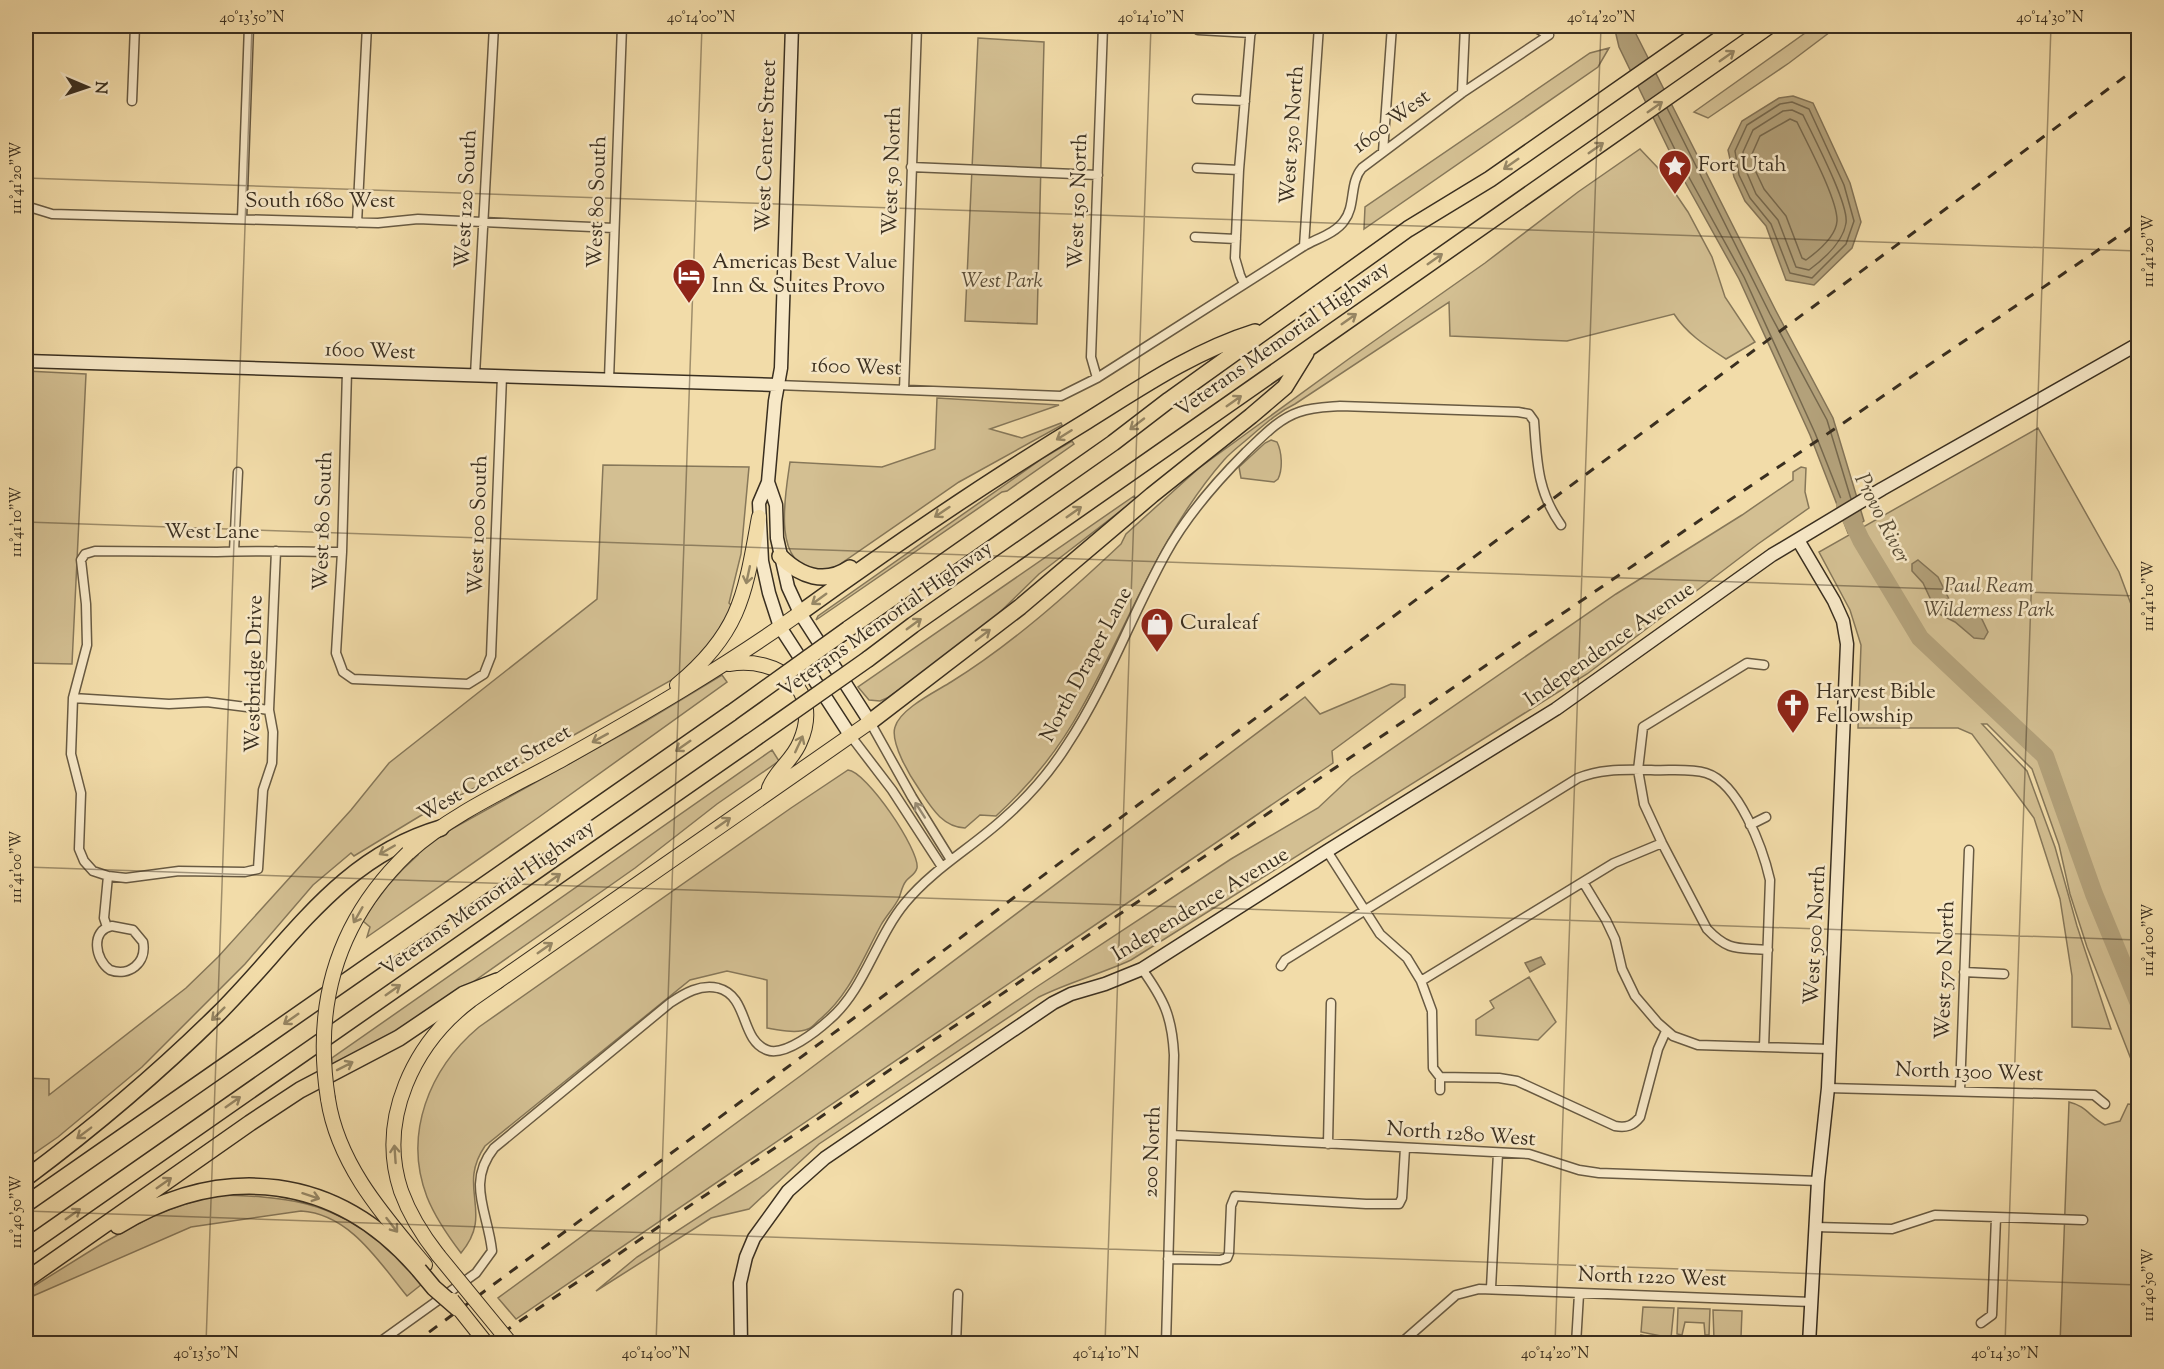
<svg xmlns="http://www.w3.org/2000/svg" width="2164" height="1369" viewBox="0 0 2164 1369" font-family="'Sorts Mill Goudy',serif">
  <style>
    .green { fill: #d3bf92; stroke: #867759; stroke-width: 1.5 }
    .water { fill: #b3a17a; stroke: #837356; stroke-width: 1.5 }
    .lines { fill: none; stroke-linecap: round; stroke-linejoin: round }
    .shore { stroke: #76684d; stroke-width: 1.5 }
    .river { stroke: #b3a17a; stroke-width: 18 }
    .street-casing { stroke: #685a42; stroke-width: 11 }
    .secondary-casing { stroke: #3a2f20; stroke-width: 15 }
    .primary-casing { stroke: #3a2f20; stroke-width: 16 }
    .highway-casing { stroke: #3a2f20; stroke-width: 18 }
    .street { stroke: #f7e8c7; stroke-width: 8 }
    .secondary { stroke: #f7e8c7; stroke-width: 12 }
    .primary { stroke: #f2dca9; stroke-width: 14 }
    .highway { stroke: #f2dca9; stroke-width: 15 }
    .rail { stroke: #3a2f20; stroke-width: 3; stroke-dasharray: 10 10; stroke-linecap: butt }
    .primary-bridge-casing { stroke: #3a2f20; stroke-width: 16; stroke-linecap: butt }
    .highway-bridge-casing { stroke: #3a2f20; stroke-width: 18; stroke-linecap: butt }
    .primary-bridge { stroke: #f2dca9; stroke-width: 14 }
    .highway-bridge { stroke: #f2dca9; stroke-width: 15 }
    .oneway { stroke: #968664 }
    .oneway2 { stroke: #988c74 }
    .ticks { fill: none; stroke: #3a2f20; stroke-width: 1.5; stroke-opacity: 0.45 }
    .labels { text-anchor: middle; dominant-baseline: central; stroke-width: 5; stroke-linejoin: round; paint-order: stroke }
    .street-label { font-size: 21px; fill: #3a2f20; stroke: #f7e8c7 }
    .poi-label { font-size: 21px; fill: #3a2f20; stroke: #f7e8c7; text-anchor: start }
    .park-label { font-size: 21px; font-style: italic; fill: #594c37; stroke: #f7e8c7 }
    .water-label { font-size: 22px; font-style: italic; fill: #584c36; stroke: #f7e8c7 }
    .neatline { fill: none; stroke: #3a2f20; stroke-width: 2 }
    .ticks-label { font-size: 15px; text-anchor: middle; fill: #3a2f20 }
  </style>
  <rect width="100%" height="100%" fill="#f2dca9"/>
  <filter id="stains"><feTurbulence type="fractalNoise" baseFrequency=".00333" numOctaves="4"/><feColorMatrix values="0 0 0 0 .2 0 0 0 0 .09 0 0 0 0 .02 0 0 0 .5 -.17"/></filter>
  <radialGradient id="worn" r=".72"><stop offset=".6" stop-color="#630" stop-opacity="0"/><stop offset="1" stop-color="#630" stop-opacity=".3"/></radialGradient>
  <path class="green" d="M1815,26H1838L1789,63L1708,118L1694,112Z
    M978,38L1044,42L1037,324L965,321Z
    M1609,48L1598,67L1364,229L1365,207L1590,53Z
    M1640,149L1658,168L1688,212L1712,257L1725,297L1755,342L1726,359C1706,346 1687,334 1674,314L1567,341L1450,336L1449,302L1295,404C1278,412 1265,424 1251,436C1242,444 1232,451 1224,460C1160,533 1128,626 1081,709C1059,749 1030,785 996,816L980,815L965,828C942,827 931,807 919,789C910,776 890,743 895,727C900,709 935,692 951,682C1011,645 1069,593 1121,544L1126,534L1199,468L1350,358L1485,263L1578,192Z
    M26,371L86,374L72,664L26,663Z
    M937,398L1059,405L990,429L1022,438L1061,423L1062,425L959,482L833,569C827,571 821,569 815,569C771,564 786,491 790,462L882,467L935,449Z
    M2038,428L2119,572L2138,623V697L2131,710L2138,729V1077L2087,947L2070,894L2059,845L2032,769L1987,724H1982L2027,771L2055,847L2077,926L2111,1029L2072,1027V976L2060,899L2034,818L1972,734L1958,728H1858L1861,645L1850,610L1819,552Z
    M1271,440L1277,442C1282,452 1283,469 1278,479L1274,482L1241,478L1239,467L1265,443Z
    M1072,441L1074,444L1007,491L1002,492L816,620L818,616L1043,458Z
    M603,465L749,467L741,554L729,603L732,606L709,647L677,677L542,753L420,816L354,856L351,853L313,885L245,964L142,1067L58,1137L26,1159V1078L49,1079V1095L186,988L218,957L351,810L389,763L597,599Z
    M1801,467L1806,468L1805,492L1809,508L1758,544L1587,674L1131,960C1101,974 1069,982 1039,997L819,1144L749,1209L711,1218L596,1291L637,1257L757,1179L1035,988L1231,859L1318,808L1351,777L1616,594L1742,515L1793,480V472Z
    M1134,496L1136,499L1039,574L994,618L943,659L887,698L880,701L869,700L858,687Z
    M722,675L727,682L539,817L367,937L370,927L363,921C378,896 396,874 418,855V852L432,840L646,721Z
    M1391,684L1405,685V697L1332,751L1333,763L516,1319L498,1298L803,1074L1305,697L1320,714Z
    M772,750L779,761L717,804L635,868L456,994L406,1026L332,1066V1058Z
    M848,770C866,771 920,850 917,868C915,875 910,876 906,881C902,886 901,893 899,898C894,908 886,916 881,925C863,958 849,996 819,1020C816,1023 812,1028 808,1029C797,1034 779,1030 767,1028V980L727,971L690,980L485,1146C456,1188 495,1213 461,1253C448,1236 435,1217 427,1197C403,1134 429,1069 479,1027L791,808Z
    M1529,977L1556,1022L1538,1040L1476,1035V1020L1494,1008L1490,1001Z
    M2069,1102C2086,1106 2089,1116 2105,1125L2120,1121L2128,1104L2138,1105V1343L2060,1344Z
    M213,1195C285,1196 330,1200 387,1247C400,1258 411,1272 422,1284L407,1296C379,1262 350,1214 301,1211L191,1227L26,1299V1291L103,1243L156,1214Z
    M1643,1307L1674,1308L1671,1338L1641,1332Z
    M1678,1308L1710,1309L1709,1335H1705L1704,1323L1685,1322L1682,1335L1677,1334Z
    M1713,1310L1742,1311L1741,1337L1714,1340Z
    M1641,1335L1671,1341V1343H1641Z"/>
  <path class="water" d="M1614,26H1638L1636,34L1776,311L1833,418L1864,521L1848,533L1810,435L1739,279L1680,173L1619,47Z
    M1793,96L1813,103L1850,183L1861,222L1852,248L1814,285L1786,280L1766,226L1745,201L1734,177L1728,150L1742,121L1779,98Z
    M1918,560L1938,577L1952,605L1958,609L1979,613L1988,632L1984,639L1974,638L1955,622L1937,613L1923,583L1912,571V564Z
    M1541,957L1545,964L1530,972L1525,963Z"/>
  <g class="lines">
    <path class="shore" d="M1792,102L1809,109L1844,185L1854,221L1846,244L1812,278L1790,273L1771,224L1750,198L1739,175L1735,151L1747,125L1780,104Z
      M1667,108L1770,314L1827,420L1851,499
      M1792,110L1803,115C1813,136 1849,204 1846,223C1843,242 1824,259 1809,270L1796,267L1778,220L1756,194L1747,173L1743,152L1753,130L1783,111Z
      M1658,115L1685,170L1744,277L1815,433L1843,504
      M1790,119L1797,122C1807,143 1838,200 1837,221C1836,236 1817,252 1806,260L1802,258L1786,216L1764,189L1755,170L1752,154L1760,136Z"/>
    <path class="river" d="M1845,506L1861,540L1920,638L2045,756L2094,894L2138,1001"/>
    <defs>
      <path id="street" d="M1198,30L1251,33
        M1462,93L1465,26
        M1197,99L1245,101
        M132,101L135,26
        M1383,152L1392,26
        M911,167L1098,175
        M1197,168L1239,170
        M26,206L52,214L378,223L418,219L614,228
        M242,219L249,26
        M357,223L367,26
        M1195,237L1236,239
        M1304,246L1319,26
        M1244,284L1240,275L1235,258L1239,170L1251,26
        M347,371L342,552L336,653L343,672L353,679L468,684L484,674L491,656L502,376
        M475,375L494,26
        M1097,378L1091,357L1103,26
        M609,379L622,26
        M777,385L1061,396L1097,378L1304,246C1316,239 1336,233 1344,221C1356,206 1349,183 1362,168L1462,93L1549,35L1532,26
        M904,390L917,26
        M234,551L238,472
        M276,551L269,710L273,732L272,763L263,790L258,869L245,872L179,871L126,878L108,876L93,871L84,861L79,849L81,793L71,754L73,698L87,645L86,604L81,560L85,554L95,551L217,552C259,550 301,552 342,552
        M1764,665L1747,663L1643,727L1638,770L1644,804L1662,843L1707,929C1730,953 1739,947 1768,950
        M73,698L169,704L207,702L269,710
        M870,722L912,797L951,860
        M850,735L892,790L942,867
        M1750,825L1766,817
        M1327,851L1380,934L1407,958L1421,981L1432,1011L1433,1068L1440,1077L1499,1078L1517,1081L1615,1126C1626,1128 1633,1126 1640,1117L1658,1049L1666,1031
        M1583,882L1606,920L1615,939L1622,969L1635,996L1658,1023L1673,1036L1698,1045L1830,1049
        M112,926L133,930L143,942C147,963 129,977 110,970C95,960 90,930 112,926Z
        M107,927L104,918L108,876
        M1281,966L1285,960L1578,778C1603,768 1625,770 1651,770C1668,771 1689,768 1706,773C1739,783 1763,849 1770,880L1764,1047
        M1142,969C1164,1000 1172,1016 1174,1055L1166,1344
        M1964,972L2004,974
        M1421,981L1614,863L1662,843
        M1440,1077V1090
        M1828,1088L2094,1095L2105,1104
        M1960,1090L1969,850
        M1172,1135L1529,1154L1579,1170L1599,1173L1818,1181
        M1328,1144L1331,1003
        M1815,1227L1892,1229L1935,1215L2083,1220
        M1168,1259L1220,1260L1227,1258L1229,1253L1231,1206L1235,1196L1366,1204H1399L1402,1198L1405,1148
        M1491,1288L1498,1153
        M1981,1323L1992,1315L1996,1218
        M377,1344L476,1273L492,1251C488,1212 466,1183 494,1148L670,1003C685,993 700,984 718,988C749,996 740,1040 767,1050C785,1057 818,1030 830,1019C864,990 876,938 905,903C933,869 971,848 1003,819C1027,798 1050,772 1067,745C1107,685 1131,616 1166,553C1187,515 1216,482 1246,452C1262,437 1278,419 1299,412C1312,407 1326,407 1340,406L1518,412L1529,414L1534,421C1537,461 1537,491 1561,525
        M956,1344L958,1294
        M1400,1344L1456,1295L1479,1289L1812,1302
        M1576,1344L1579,1294"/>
      <path id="secondary" d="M792,26L781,368L775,401L768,482L759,503L762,561L769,593L780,627L850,735
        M26,361L777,385
        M768,482L776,505L777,538L788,587L800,613L870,722
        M1798,540L1834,601L1843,621L1847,644L1828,1088L1818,1181L1809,1344
        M741,1344L740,1283L746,1257L754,1238L788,1191L825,1158L1053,1003L1071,994L1105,984L1142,969L1327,851L1556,709L1772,555L1882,489L2138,344"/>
      <path id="primary" d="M729,664C779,656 823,690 800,742C793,760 776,770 769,788
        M677,685C741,632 745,594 759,517
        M408,853C451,814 512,787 563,759C645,713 724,667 800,613
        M328,1099C338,1165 384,1216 425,1265
        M438,1255C423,1236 409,1213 401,1191C377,1119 414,1043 471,1000L870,722"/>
      <path id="highway" d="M780,556C800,576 825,585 850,568
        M800,613C894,545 988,481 1087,421C1140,388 1194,351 1255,332
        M848,629L1113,443L1169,400L1408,229L1490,179L1709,26
        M868,659L913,625L1769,26
        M870,722L1020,607L1152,495L1251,416L1285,387L1306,353
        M26,1178C93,1128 157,1074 217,1015C289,944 338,858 441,828
        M26,1204L731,713
        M118,1226C224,1162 337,1174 419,1270
        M26,1247L750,742
        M26,1280L250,1123L300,1090L399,1038L464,994L497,981"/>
    </defs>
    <use href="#street" class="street-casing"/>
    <use href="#secondary" class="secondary-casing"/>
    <use href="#primary" class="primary-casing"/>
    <use href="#highway" class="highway-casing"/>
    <use href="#street" class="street"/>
    <use href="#secondary" class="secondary"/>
    <use href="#primary" class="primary"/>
    <use href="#highway" class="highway"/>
    <path class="rail" d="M413,1344L854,1018L1085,844L2138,67
      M486,1344L2138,223"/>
    <defs>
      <path id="primary-bridge" d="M328,1099C313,1004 337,921 408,853
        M438,1255L511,1344
        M452,1300L487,1344"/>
      <path id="highway-bridge" d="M731,713L848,629
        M750,742L868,659
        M419,1270L434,1288L457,1308"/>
    </defs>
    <use href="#primary-bridge" class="primary-bridge-casing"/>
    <use href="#highway-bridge" class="highway-bridge-casing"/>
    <use href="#primary-bridge" class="primary-bridge"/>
    <use href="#highway-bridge" class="highway-bridge"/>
  </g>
  <defs><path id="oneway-shaft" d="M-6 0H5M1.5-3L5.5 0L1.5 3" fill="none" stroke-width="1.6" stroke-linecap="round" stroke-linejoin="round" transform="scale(1.5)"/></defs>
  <g class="oneway">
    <use href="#oneway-shaft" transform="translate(1727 56) rotate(-35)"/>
    <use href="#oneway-shaft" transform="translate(1655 107) rotate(-35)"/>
    <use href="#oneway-shaft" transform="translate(1596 148) rotate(-35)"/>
    <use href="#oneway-shaft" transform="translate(1511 164) rotate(145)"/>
    <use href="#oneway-shaft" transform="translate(1435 259) rotate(-35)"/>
    <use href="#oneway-shaft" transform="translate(1349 319) rotate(-35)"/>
    <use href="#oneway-shaft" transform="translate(1234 401) rotate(-35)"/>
    <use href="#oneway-shaft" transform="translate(1137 424) rotate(142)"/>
    <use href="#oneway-shaft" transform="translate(1064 435) rotate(148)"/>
    <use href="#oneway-shaft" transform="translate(942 512) rotate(146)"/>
    <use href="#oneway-shaft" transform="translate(1074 512) rotate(-35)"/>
    <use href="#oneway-shaft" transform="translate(748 575) rotate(102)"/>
    <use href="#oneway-shaft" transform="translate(819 599) rotate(144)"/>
    <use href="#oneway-shaft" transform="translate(914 624) rotate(-36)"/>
    <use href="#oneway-shaft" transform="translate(983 635) rotate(-37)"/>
    <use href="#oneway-shaft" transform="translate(600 738) rotate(151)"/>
    <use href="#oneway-shaft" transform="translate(799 744) rotate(-65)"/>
    <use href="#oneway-shaft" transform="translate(683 746) rotate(145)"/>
    <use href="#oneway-shaft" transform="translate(723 823) rotate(-35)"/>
    <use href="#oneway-shaft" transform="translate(387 850) rotate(150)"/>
    <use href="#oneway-shaft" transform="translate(553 879) rotate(-35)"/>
    <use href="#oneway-shaft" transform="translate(358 915) rotate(120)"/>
    <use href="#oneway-shaft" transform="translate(545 948) rotate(-35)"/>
    <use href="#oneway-shaft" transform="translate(393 990) rotate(-35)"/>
    <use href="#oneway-shaft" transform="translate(218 1014) rotate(135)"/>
    <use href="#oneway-shaft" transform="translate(291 1019) rotate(145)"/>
    <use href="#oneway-shaft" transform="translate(345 1066) rotate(-27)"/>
    <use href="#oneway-shaft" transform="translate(233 1102) rotate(-35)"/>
    <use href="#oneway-shaft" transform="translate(84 1133) rotate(143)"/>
    <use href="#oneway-shaft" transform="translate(395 1154) rotate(-94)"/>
    <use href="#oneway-shaft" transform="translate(164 1183) rotate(-35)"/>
    <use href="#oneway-shaft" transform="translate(311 1196) rotate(18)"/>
    <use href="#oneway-shaft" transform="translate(73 1214) rotate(-35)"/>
    <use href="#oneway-shaft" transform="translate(392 1225) rotate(52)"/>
  </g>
  <use class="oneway2" href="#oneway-shaft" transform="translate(920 810) rotate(-123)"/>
  <path class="ticks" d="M26,178L2138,251M26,522L2138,596M26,867L2138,940M26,1211L2138,1285M206,1344L252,26M656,1344L702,26M1105,1344L1151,26M1555,1344L1601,26M2005,1344L2051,26"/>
  <defs>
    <symbol id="sight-pin" viewBox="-11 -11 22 30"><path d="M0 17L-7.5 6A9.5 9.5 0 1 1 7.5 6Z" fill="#8f2418" stroke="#f7e8c7"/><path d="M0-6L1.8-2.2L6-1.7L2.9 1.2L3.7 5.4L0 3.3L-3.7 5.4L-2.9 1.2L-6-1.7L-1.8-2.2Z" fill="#fff"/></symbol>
    <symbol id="hotel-pin" viewBox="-11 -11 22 30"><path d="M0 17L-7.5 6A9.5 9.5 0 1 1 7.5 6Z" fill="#8f2418" stroke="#f7e8c7"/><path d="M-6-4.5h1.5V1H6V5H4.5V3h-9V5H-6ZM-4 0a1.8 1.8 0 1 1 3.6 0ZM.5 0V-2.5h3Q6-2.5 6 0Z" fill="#fff"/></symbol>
    <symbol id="shop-pin" viewBox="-11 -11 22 30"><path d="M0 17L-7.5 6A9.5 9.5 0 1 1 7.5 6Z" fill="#8f2418" stroke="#f7e8c7"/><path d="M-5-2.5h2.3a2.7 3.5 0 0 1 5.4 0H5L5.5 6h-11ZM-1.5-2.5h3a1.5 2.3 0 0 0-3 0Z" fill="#fff"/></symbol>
    <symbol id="church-pin" viewBox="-11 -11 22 30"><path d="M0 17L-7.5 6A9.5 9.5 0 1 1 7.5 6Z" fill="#8f2418" stroke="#f7e8c7"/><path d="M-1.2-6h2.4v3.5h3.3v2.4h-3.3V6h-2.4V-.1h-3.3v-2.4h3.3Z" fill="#fff"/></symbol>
  </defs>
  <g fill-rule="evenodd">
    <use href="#sight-pin" x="1656" y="147" width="38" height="52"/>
    <use href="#hotel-pin" x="670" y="256" width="38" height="52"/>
    <use href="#shop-pin" x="1138" y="605" width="38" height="52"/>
    <use href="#church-pin" x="1774" y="686" width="38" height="52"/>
  </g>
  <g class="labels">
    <g class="street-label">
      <text transform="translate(1392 122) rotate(-37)">1600 West</text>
      <text transform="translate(1293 135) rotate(-86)">West 250 North</text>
      <text transform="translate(767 146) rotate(-88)">West Center Street</text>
      <text transform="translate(893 171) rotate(-88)">West 50 North</text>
      <text transform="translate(467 199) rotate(-87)">West 120 South</text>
      <text transform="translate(1079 201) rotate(-88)">West 150 North</text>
      <text x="320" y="202">South 1680 West</text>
      <text transform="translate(598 202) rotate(-88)">West 80 South</text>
      <text transform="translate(1283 340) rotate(-35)">Veterans Memorial Highway</text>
      <text transform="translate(370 352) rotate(2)">1600 West</text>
      <text transform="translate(856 368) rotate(2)">1600 West</text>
      <text transform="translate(324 521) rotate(-88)">West 180 South</text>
      <text transform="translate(479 525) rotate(-88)">West 100 South</text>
      <text x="212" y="533">West Lane</text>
      <text transform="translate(886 620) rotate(-35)">Veterans Memorial Highway</text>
      <text transform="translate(1610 645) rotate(-35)">Independence Avenue</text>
      <text transform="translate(1087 665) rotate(-62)">North Draper Lane</text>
      <text transform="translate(255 674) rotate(-89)">Westbridge Drive</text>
      <text transform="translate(495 774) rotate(-30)">West Center Street</text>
      <text transform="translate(488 899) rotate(-35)">Veterans Memorial Highway</text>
      <text transform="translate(1201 905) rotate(-31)">Independence Avenue</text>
      <text transform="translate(1816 935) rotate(-87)">West 500 North</text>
      <text transform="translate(1946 970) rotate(-88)">West 570 North</text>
      <text transform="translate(1969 1073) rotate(2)">North 1300 West</text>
      <text transform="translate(1461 1135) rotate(4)">North 1280 West</text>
      <text transform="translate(1153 1152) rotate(-88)">200 North</text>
      <text transform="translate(1652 1278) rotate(2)">North 1220 West</text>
    </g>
    <g class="poi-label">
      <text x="1698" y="166">Fort Utah</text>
      <text x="712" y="263">Americas Best Value<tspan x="712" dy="24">Inn &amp; Suites Provo</tspan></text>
      <text x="1180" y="624">Curaleaf</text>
      <text x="1816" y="693">Harvest Bible<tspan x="1816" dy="24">Fellowship</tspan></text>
    </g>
    <g class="park-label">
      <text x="1002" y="282">West Park</text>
      <text x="1989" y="587">Paul Ream<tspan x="1989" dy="24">Wilderness Park</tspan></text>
    </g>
    <g class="water-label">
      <text transform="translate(1881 519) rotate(63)">Provo River</text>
    </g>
  </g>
  <rect width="2164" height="1369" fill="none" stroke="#f2dca9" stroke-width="66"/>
  <g transform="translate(87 87) rotate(92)" stroke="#f7e8c7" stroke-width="4.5" paint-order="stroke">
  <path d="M0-4.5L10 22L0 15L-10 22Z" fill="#3a2f20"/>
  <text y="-9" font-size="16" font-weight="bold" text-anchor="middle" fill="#3a2f20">N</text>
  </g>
  <rect x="33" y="33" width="2098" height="1303" class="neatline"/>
  <g class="ticks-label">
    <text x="252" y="22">40°13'50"N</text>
    <text x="701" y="22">40°14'00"N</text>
    <text x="1151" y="22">40°14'10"N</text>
    <text x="1601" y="22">40°14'20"N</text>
    <text x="2050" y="22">40°14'30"N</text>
    <text transform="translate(16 178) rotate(-90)" y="5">111°41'20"W</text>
    <text transform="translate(2148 251) rotate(-90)" y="5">111°41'20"W</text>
    <text transform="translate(16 522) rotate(-90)" y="5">111°41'10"W</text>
    <text transform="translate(2148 596) rotate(-90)" y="5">111°41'10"W</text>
    <text transform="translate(16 867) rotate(-90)" y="5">111°41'00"W</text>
    <text transform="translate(2148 940) rotate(-90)" y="5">111°41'00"W</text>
    <text transform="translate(16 1212) rotate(-90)" y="5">111°40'50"W</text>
    <text transform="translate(2148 1285) rotate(-90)" y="5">111°40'50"W</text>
    <text x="206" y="1358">40°13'50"N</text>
    <text x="656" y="1358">40°14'00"N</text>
    <text x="1106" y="1358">40°14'10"N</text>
    <text x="1555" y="1358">40°14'20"N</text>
    <text x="2005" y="1358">40°14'30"N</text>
  </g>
  <rect width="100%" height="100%" filter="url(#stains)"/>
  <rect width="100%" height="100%" fill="url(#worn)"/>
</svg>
